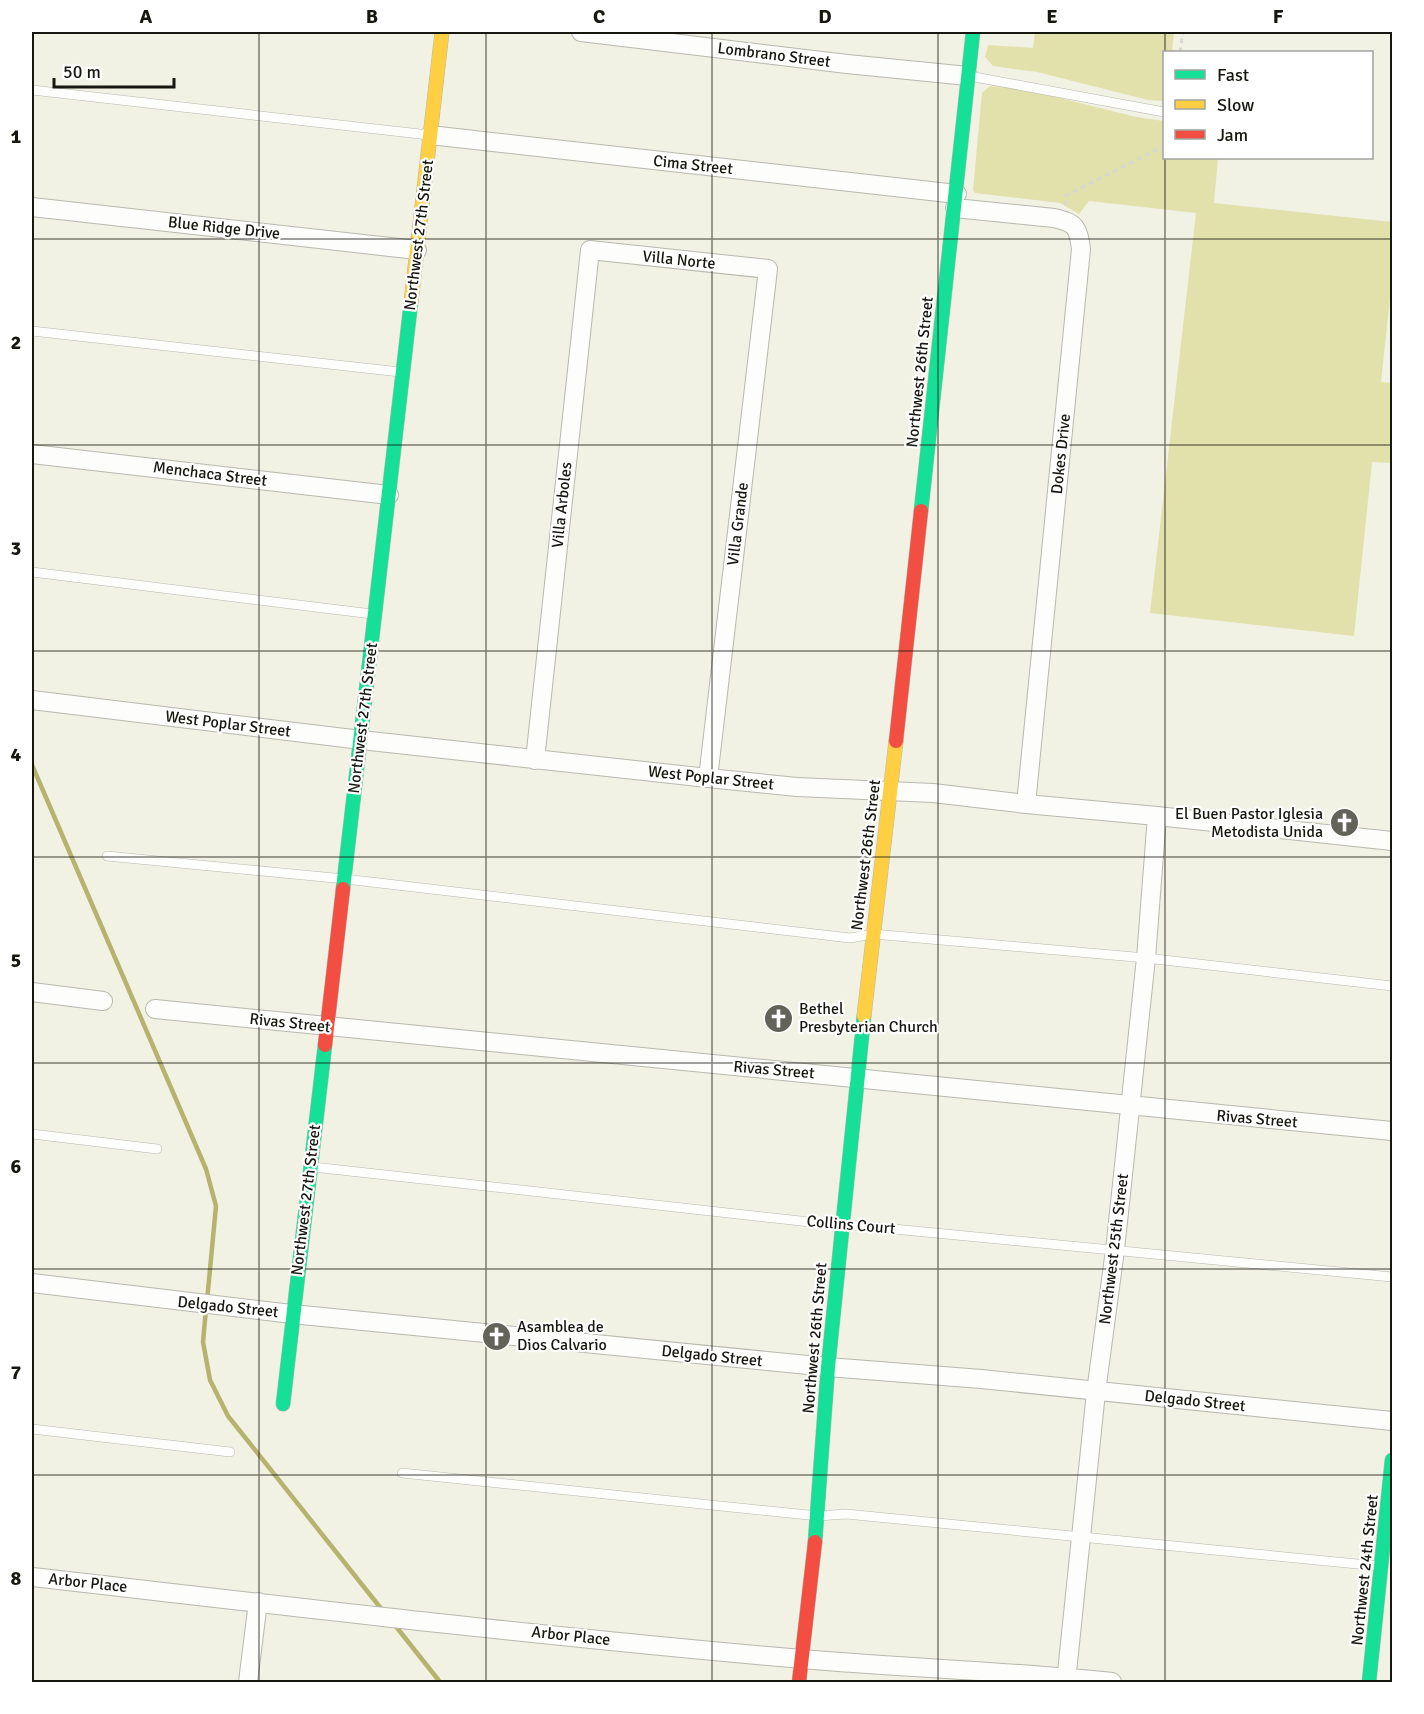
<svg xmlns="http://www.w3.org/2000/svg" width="1424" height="1714" viewBox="0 0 1424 1714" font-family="Signika,sans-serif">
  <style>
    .green { fill: #e2e1ac }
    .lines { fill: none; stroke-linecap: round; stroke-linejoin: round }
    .stream { stroke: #b6b36f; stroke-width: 4.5 }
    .lane-casing { stroke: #b8b8ae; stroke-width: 10 }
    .street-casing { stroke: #b8b8ae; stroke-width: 20 }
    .fast-casing { stroke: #b8b8ae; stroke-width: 15 }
    .slow-casing { stroke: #b8b8ae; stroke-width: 15 }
    .jam-casing { stroke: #b8b8ae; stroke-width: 15 }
    .path { stroke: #d8d8d3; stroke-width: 3; stroke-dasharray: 4.5 4.5; stroke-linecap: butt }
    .lane { stroke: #fdfdfb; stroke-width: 9 }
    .street { stroke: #fdfdfb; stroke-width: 18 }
    .fast { stroke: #16e098; stroke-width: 14 }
    .slow { stroke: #ffcf43; stroke-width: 14 }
    .jam { stroke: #f24e42; stroke-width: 14 }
    .grid { fill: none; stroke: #17170f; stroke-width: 1.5; stroke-opacity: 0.55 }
    .labels { text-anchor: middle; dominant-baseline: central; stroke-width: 4.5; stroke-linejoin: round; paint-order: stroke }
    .street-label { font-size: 16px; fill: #17170f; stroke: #fff }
    .poi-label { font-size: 16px; fill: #17170f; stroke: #fff; text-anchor: start }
    .neatline { fill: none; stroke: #17170f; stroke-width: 2 }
    .grid-label { font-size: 20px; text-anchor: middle; font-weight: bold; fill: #17170f }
  </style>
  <rect width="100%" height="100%" fill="#f1f1e4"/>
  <path class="green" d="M1035,32H1174L1172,52H1164V101L1148,100L1037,72L993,66L985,57L988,45L1033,48Z
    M990,86L1032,91L1136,117L1164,121V158H1218L1214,203L1392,222V280L1381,382L1392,383V463L1372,462L1354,636L1150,613L1196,213L1089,201L1079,214L1060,203L975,193L973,190L982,93Z"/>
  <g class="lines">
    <path class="stream" d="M32,765L206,1169L216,1206L207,1301
      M206,1309L203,1342L210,1380L228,1416L383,1611
      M394,1624L440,1682"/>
    <defs>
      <path id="lane" d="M969,76L1164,112
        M32,90L429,135
        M32,331L400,372
        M32,572L372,614
        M107,856L345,879L850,938L873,934L1146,958L1392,986
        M32,1134L157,1149
        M313,1167L819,1223L842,1224L1392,1277
        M32,1429L230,1452
        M402,1473L818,1516L846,1514L1378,1566"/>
      <path id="street" d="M581,32L847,64L968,76
        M430,135L957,194
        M32,207L417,250
        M955,208L1054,218C1076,223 1078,227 1081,249L1026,804
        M32,454L389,495
        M32,700L361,740L708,778L797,787L933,793L1026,804L1157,816L1392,841
        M535,760L590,250L768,269L708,778
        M32,992L103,1001
        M155,1009L1392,1131
        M32,1283L292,1314L828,1367L981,1379L1392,1421
        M32,1577C288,1606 545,1637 802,1659C905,1668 1009,1671 1112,1682
        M248,1682L258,1602
        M1066,1682L1096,1392L1115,1250L1146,958L1157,816"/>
      <path id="fast" d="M921,511L973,32
        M343,889L411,302
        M283,1404L325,1045
        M815,1542L828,1367L864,1016
        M1369,1682L1392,1460"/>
      <path id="slow" d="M411,302L442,32
        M864,1016L896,741"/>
      <path id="jam" d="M896,741L921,511
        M325,1045L343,889
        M799,1682L815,1542"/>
    </defs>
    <use href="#lane" class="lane-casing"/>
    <use href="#street" class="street-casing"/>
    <use href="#fast" class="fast-casing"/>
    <use href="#slow" class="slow-casing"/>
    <use href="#jam" class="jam-casing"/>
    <path class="path" d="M1180,52L1183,32
      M1066,205L1065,196L1164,146"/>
    <use href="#lane" class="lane"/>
    <use href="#street" class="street"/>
    <use href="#fast" class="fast"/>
    <use href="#slow" class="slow"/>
    <use href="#jam" class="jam"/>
  </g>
  <path class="grid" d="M259,32V1682M486,32V1682M712,32V1682M938,32V1682M1165,32V52M1165,158V1682M32,239H1392M32,445H1392M32,651H1392M32,857H1392M32,1063H1392M32,1269H1392M32,1475H1392"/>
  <defs>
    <symbol id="church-disc" viewBox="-11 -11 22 22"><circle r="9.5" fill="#63635a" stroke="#fff"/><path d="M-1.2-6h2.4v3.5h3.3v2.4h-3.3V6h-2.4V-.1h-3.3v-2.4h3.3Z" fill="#fff"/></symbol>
  </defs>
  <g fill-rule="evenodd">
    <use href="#church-disc" x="1328" y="806" width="33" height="33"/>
    <use href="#church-disc" x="762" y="1002" width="33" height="33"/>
    <use href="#church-disc" x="480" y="1320" width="33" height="33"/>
  </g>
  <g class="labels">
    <g class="street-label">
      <text transform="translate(774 55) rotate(7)">Lombrano Street</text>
      <text transform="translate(693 165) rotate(6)">Cima Street</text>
      <text transform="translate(224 228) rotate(6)">Blue Ridge Drive</text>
      <text transform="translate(419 235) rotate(-83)">Northwest 27th Street</text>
      <text transform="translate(679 260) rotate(6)">Villa Norte</text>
      <text transform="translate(920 372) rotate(-84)">Northwest 26th Street</text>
      <text transform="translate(1061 454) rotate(-84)">Dokes Drive</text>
      <text transform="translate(210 474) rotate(7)">Menchaca Street</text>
      <text transform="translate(562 505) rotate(-84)">Villa Arboles</text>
      <text transform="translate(738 524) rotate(-83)">Villa Grande</text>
      <text transform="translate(363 718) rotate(-83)">Northwest 27th Street</text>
      <text transform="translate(228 724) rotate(7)">West Poplar Street</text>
      <text transform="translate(711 778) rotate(6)">West Poplar Street</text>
      <text transform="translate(866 855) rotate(-83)">Northwest 26th Street</text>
      <text transform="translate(290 1023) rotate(6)">Rivas Street</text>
      <text transform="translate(774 1070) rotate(5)">Rivas Street</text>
      <text transform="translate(1257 1119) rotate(5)">Rivas Street</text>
      <text transform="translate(306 1200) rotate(-83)">Northwest 27th Street</text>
      <text transform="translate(851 1225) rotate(5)">Collins Court</text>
      <text transform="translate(1114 1249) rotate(-83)">Northwest 25th Street</text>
      <text transform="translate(228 1307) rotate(6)">Delgado Street</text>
      <text transform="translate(815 1338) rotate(-85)">Northwest 26th Street</text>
      <text transform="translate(712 1356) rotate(6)">Delgado Street</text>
      <text transform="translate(1195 1401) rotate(6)">Delgado Street</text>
      <text transform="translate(1365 1570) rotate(-84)">Northwest 24th Street</text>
      <text transform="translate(88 1583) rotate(6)">Arbor Place</text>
      <text transform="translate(571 1636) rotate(6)">Arbor Place</text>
    </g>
    <g class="poi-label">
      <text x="1323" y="814" text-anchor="end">El Buen Pastor Iglesia<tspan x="1323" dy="18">Metodista Unida</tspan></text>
      <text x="799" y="1009">Bethel<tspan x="799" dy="18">Presbyterian Church</tspan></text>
      <text x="517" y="1327">Asamblea de<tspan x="517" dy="18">Dios Calvario</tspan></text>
    </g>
  </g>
  <rect width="1424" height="1714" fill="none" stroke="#ffffff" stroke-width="66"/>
  <rect x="1163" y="51" width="210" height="108" fill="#ffffff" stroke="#a2a29f" stroke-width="1.5"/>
  <rect x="1175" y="70" width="30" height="9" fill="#16e098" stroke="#a2a29f" stroke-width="1.5"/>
  <text x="1217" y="81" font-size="18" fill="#17170f">Fast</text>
  <rect x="1175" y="100" width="30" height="9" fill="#ffcf43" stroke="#a2a29f" stroke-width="1.5"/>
  <text x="1217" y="111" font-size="18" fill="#17170f">Slow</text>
  <rect x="1175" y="130" width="30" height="9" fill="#f24e42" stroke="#a2a29f" stroke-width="1.5"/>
  <text x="1217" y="141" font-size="18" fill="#17170f">Jam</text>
  <path d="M54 78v9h120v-9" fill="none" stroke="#17170f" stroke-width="3"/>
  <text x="63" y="78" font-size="18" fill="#17170f" stroke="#ffffff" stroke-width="4.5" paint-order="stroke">50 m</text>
  <rect x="33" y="33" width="1358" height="1648" class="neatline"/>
  <g class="grid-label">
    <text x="146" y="23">A</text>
    <text x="372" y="23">B</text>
    <text x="599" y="23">C</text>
    <text x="825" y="23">D</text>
    <text x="1052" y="23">E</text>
    <text x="1278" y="23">F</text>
    <text x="16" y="143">1</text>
    <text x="16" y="349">2</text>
    <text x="16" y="555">3</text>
    <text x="16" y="761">4</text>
    <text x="16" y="967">5</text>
    <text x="16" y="1173">6</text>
    <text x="16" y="1379">7</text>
    <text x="16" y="1585">8</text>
  </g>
</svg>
